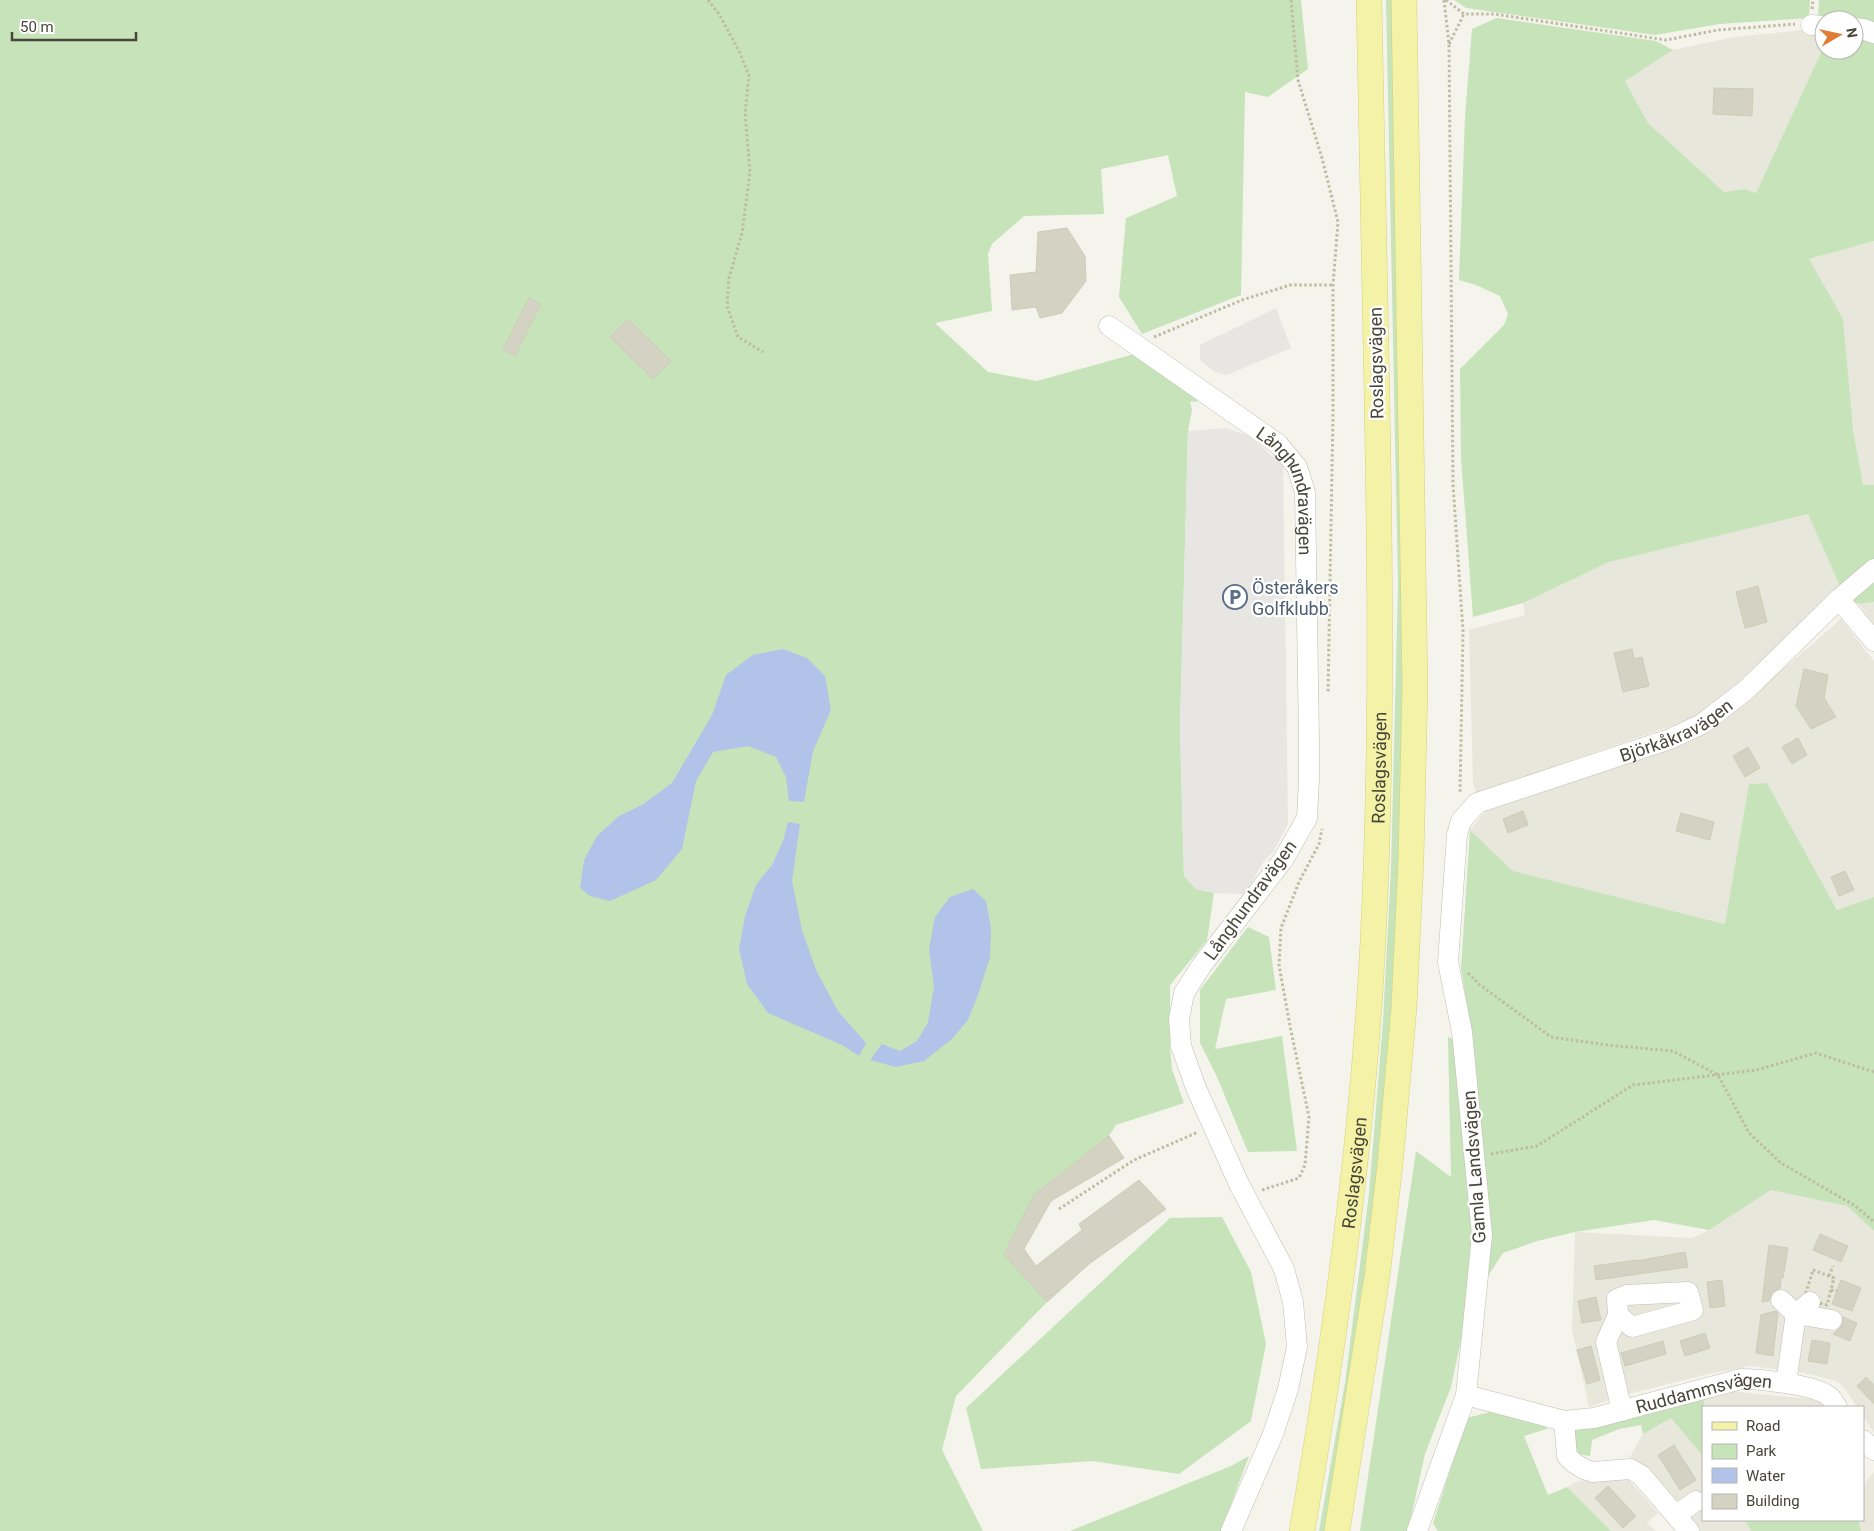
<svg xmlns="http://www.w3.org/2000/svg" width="1874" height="1531" viewBox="0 0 1874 1531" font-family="Roboto,sans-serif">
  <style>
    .residential { fill: #e7e7db }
    .green { fill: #c6e3ba }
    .parking { fill: #e7e6e3 }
    .water { fill: #b1c3e9 }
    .building { fill: #d4d2c3; stroke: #ceccb7 }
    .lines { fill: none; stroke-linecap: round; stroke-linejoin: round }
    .minor-casing { stroke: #bfbeb0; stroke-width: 21 }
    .major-casing { stroke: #d6d378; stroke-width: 26 }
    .path { stroke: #bfbca3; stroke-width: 3; stroke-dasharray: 2.5 2.5; stroke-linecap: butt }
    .minor { stroke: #fff; stroke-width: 20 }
    .major { stroke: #f3f2a7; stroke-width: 25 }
    .labels { text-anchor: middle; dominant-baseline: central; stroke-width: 4.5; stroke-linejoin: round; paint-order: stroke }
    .street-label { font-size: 18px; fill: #48463a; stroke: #fff }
    .service-label { font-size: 18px; fill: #4e5e75; stroke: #fff; text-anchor: start }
  </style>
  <rect width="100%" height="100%" fill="#f4f4ec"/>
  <path class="residential" d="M1804,30L1824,35V46L1756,193L1744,189L1724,192L1648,123L1625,81L1673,50L1734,37Z
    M1874,241V485L1863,486L1853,430L1809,259Z
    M1809,513L1845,597L1709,713L1476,793L1473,783L1469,630L1525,615L1523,603L1609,562Z
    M1874,602V624L1859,604Z
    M1841,619L1874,661V897L1837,910L1767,783L1749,784L1726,924L1513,871L1470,830L1490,806L1691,738L1716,727Z
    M1771,1190L1847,1206L1874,1231V1433L1863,1416V1407H1857L1843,1386L1836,1381L1805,1373L1751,1366L1708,1374L1624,1395L1589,1407L1572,1330L1575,1232L1692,1238L1709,1230Z
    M1730,1390L1746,1393L1821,1400L1826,1407H1705L1703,1397Z
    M1671,1418L1703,1456V1520H1745L1751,1531H1699L1655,1475L1630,1457L1643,1434Z
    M1874,1472V1531H1861L1858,1520H1863V1485Z
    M1599,1479L1629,1480L1658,1513L1647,1523L1656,1531H1611L1567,1487L1579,1481Z"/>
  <path class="green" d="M0,0H1301L1308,69L1268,97L1245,92L1241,295L1142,334L1119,297L1126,218L1177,196L1168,155L1101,169L1104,214L1024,216L992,244L988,254L992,311L935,323L988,372L1037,381L1145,351L1200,401L1190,402L1192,410L1188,431L1180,729L1184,876L1196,889L1214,893L1207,940L1170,985V1047L1172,1069L1184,1103L1116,1125L1109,1136L1034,1195L1004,1253L1047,1302L956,1396L942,1450L983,1531H0Z
    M1386,0H1395L1406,616L1397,958L1369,1271L1328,1531H1319L1345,1383L1369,1194L1383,1021L1391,869L1398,584Z
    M1454,0H1810L1809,18L1720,24L1655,35L1466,8Z
    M1819,0H1874V25L1861,19L1818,17Z
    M1497,18L1656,41L1673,50L1625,81L1648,123L1724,192L1744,189L1756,193L1824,46V50H1854V35H1865L1874,44V241L1809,259L1843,319L1853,430L1863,485H1874V602L1859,604L1845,597L1808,514L1609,562L1523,603L1473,617L1461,458L1460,369L1504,325L1508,314L1500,296L1476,285L1459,280L1465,117L1472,29Z
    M1767,783L1837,910L1874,897V1231L1847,1206L1771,1190L1709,1230L1654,1220L1575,1232L1537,1241L1503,1253L1468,1307L1451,1387L1425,1454L1408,1531H1360L1416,1151L1451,1177L1448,1037L1474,1046L1461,969L1470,830L1513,871L1725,924L1749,784Z
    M1248,927L1269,937L1276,990L1226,999L1215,1049L1282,1036L1297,1151L1248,1152L1217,1077L1200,1043V990Z
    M1222,1217L1251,1272L1266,1344L1251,1421L1179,1474L1092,1461L981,1469L966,1408L1170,1218Z
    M1703,1397L1705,1407H1703V1456L1671,1418L1643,1434L1641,1425L1619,1429L1592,1440L1590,1456L1576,1454L1569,1426Z
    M1490,1412L1545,1423L1547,1429L1524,1436L1548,1495L1567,1487L1611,1531H1438L1433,1523L1467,1418Z
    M1249,1456L1221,1531H1070L1231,1466Z
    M1745,1520H1858L1861,1531H1751Z"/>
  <path class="parking" d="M1276,308L1291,348L1227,375L1215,372L1200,360V345Z
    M1226,428L1250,436L1283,466L1288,824L1273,852L1263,862L1245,894L1214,893L1196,889L1184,876L1180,729L1188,431Z"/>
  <path class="water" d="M783,649L807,658L825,676L831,710L813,751L804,802L789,801L786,777L776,757L748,746L713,752L696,781L682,849L656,880L610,901L590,896L580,888L584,860L597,836L619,816L642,805L672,783L712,715L726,675L753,655Z
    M788,822L800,824L792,881L802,930L816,970L838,1011L866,1043L859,1056L842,1045L768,1013L747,984L739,949L745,916L756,885L772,865L783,841Z
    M973,889L986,901L991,928L990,957L978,995L968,1020L952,1039L924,1061L896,1067L870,1060L882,1044L900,1051L917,1041L928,1022L934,987L929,949L935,917L950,897Z"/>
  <path class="building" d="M1714,88L1753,89L1752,116L1713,114Z
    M1067,228L1085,256L1086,281L1062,313L1040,318L1036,307L1012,310L1010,275L1036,272L1038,232Z
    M529,298L541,304L515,356L503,350Z
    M628,319L671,361L653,379L610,337Z
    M1758,586L1767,622L1745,628L1736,592Z
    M1632,649L1634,659L1642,657L1649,686L1623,692L1614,653Z
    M1804,669L1828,675L1824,698L1836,717L1811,729L1796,706Z
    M1798,738L1807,755L1792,764L1782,747Z
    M1748,747L1760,768L1745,777L1733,756Z
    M1523,811L1528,825L1508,833L1503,819Z
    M1681,813L1714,822L1710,840L1676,831Z
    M1845,871L1854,890L1839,896L1831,877Z
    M1109,1136L1124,1158L1051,1201L1024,1249L1036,1266L1082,1230L1079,1224L1139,1180L1166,1209L1089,1264L1047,1302L1004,1254L1034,1195Z
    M1820,1234L1848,1246L1841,1262L1813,1250Z
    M1769,1245L1788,1248L1783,1278H1781L1780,1288L1772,1292L1769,1301L1762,1302Z
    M1685,1252L1688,1267L1596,1280L1594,1266L1637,1260V1261Z
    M1722,1280L1725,1306L1710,1308L1707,1282Z
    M1841,1280L1861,1288L1852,1311L1832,1304Z
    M1596,1297L1601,1320L1582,1323L1578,1301Z
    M1775,1311L1778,1313L1773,1356L1756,1353L1761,1315Z
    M1843,1317L1857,1323L1850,1341L1833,1334L1841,1327Z
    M1705,1333L1710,1348L1685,1356L1680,1341Z
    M1812,1340L1830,1343L1827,1364L1808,1361Z
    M1663,1341L1666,1354L1625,1366L1621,1353Z
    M1591,1346L1600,1380L1587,1384L1577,1350Z
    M1866,1377L1874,1385V1404L1857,1386Z
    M1674,1445L1696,1480L1680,1490L1658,1455Z
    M1608,1486L1636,1516L1623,1528L1595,1498Z"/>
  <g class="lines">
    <defs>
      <g id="minor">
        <path d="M1811,25L1824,26"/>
        <path d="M1854,28L1863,29L1874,33"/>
        <path id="s1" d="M1109,326L1278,444L1297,467L1305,492L1309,740V779L1307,818L1283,860L1202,965L1184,993L1179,1019L1181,1046L1196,1088L1239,1184L1284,1269L1293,1302L1297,1347L1288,1389L1273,1434L1231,1531"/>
        <path d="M1839,599L1874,641"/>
        <path d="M1781,1300L1796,1314L1832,1320"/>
        <path d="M1618,1315L1632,1327L1693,1310L1688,1292L1627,1295L1617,1299L1618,1315L1606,1342L1622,1411"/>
        <path d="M1786,1383L1796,1314L1810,1302"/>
        <path id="s2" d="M1466,1395L1564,1421L1594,1418L1741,1379C1760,1379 1817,1385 1830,1397C1833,1400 1835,1404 1837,1407"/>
        <path d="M1564,1421L1567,1456L1574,1463L1584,1469L1593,1472L1630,1469L1641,1475L1689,1531"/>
        <path d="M1863,1440L1874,1450"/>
        <path d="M1676,1515L1696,1501"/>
        <path id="s3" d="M1417,1531L1466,1395L1482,1235L1462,1032L1448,962L1457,835L1461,821L1477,803L1670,739L1702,724L1746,690L1839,599L1874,569"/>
      </g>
      <g id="major">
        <path id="s4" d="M1302,1531C1336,1336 1363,1139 1373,941C1383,743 1380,545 1376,347C1373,232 1371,116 1369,0"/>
        <path d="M1337,1531L1377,1277L1390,1165L1404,1008L1411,860L1415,686L1404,0"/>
      </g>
    </defs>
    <use href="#minor" class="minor-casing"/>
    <use href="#major" class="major-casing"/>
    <path class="path" d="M708,0L719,14L740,53L749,76L745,113L750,172L742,233L729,278L727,306L738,337L763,352
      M1291,0L1298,80L1322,158L1338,222L1333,285V415L1328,693
      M1444,0L1449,44L1453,484L1463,631L1460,794
      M1446,0L1464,14H1494L1666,40L1718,30L1795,24
      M1812,9L1813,0
      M1449,44L1464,14
      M1154,337L1242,300L1290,285H1333
      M1468,973L1480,985L1551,1037L1607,1045L1673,1051L1718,1075L1749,1133L1781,1163L1854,1205L1874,1222
      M1491,1154L1537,1146L1633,1085L1756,1070L1816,1053L1874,1072
      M1262,1190L1299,1178L1305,1165L1309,1117L1290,1026L1279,965L1281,928L1299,882L1319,844L1322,829
      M1059,1209L1134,1160L1198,1132
      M1813,1270L1834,1278L1827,1305L1804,1299Z
      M1829,1276L1833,1266
      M1831,1290L1837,1291"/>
    <use href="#minor" class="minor"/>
    <use href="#major" class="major"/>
  </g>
  <defs>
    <symbol id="parking-ring" viewBox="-11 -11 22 22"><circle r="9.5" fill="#fff" stroke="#5c6f8a" stroke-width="1.5"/><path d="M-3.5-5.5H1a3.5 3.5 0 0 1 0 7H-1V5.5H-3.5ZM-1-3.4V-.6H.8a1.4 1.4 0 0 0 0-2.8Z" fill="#5c6f8a"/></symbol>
  </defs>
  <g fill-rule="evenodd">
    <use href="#parking-ring" x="1221" y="583" width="28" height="28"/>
  </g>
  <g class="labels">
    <g class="street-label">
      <text transform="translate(1376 363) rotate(-91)">Roslagsvägen</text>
      <text stroke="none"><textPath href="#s1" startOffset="254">Långhundravägen</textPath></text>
      <text stroke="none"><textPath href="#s3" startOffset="959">Björkåkravägen</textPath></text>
      <text stroke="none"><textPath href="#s4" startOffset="768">Roslagsvägen</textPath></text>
      <text transform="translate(1250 900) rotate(-54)">Långhundravägen</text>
      <text transform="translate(1474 1167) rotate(-94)">Gamla Landsvägen</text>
      <text stroke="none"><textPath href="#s4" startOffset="362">Roslagsvägen</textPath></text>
      <text stroke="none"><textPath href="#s2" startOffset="245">Ruddammsvägen</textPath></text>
    </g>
    <g class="service-label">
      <text x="1252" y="587">Österåkers<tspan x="1252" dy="21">Golfklubb</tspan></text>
    </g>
  </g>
  <rect x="1702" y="1406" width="162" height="115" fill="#ffffff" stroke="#b6b5b0"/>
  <rect x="1712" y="1422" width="25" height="8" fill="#f3f2a7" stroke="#b6b5b0"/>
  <text x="1746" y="1431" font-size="15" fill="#48463a">Road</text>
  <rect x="1712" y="1444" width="25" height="15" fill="#c6e3ba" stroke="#b6b5b0"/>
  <text x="1746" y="1456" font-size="15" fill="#48463a">Park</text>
  <rect x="1712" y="1468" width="25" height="15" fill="#b1c3e9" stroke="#b6b5b0"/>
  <text x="1746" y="1481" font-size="15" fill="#48463a">Water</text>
  <rect x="1712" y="1494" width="25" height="15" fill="#d4d2c3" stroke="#b6b5b0"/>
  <text x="1746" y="1506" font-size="15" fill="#48463a">Building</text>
  <g transform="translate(1839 35) rotate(81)"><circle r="24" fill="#ffffff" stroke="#b6b5b0"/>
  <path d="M0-4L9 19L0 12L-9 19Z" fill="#e07e37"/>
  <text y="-8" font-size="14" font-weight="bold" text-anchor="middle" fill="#48463a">N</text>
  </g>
  <path d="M12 32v8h124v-8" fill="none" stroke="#48463a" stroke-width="2.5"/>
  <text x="20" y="32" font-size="15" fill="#48463a" stroke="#ffffff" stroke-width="4" paint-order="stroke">50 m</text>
</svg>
